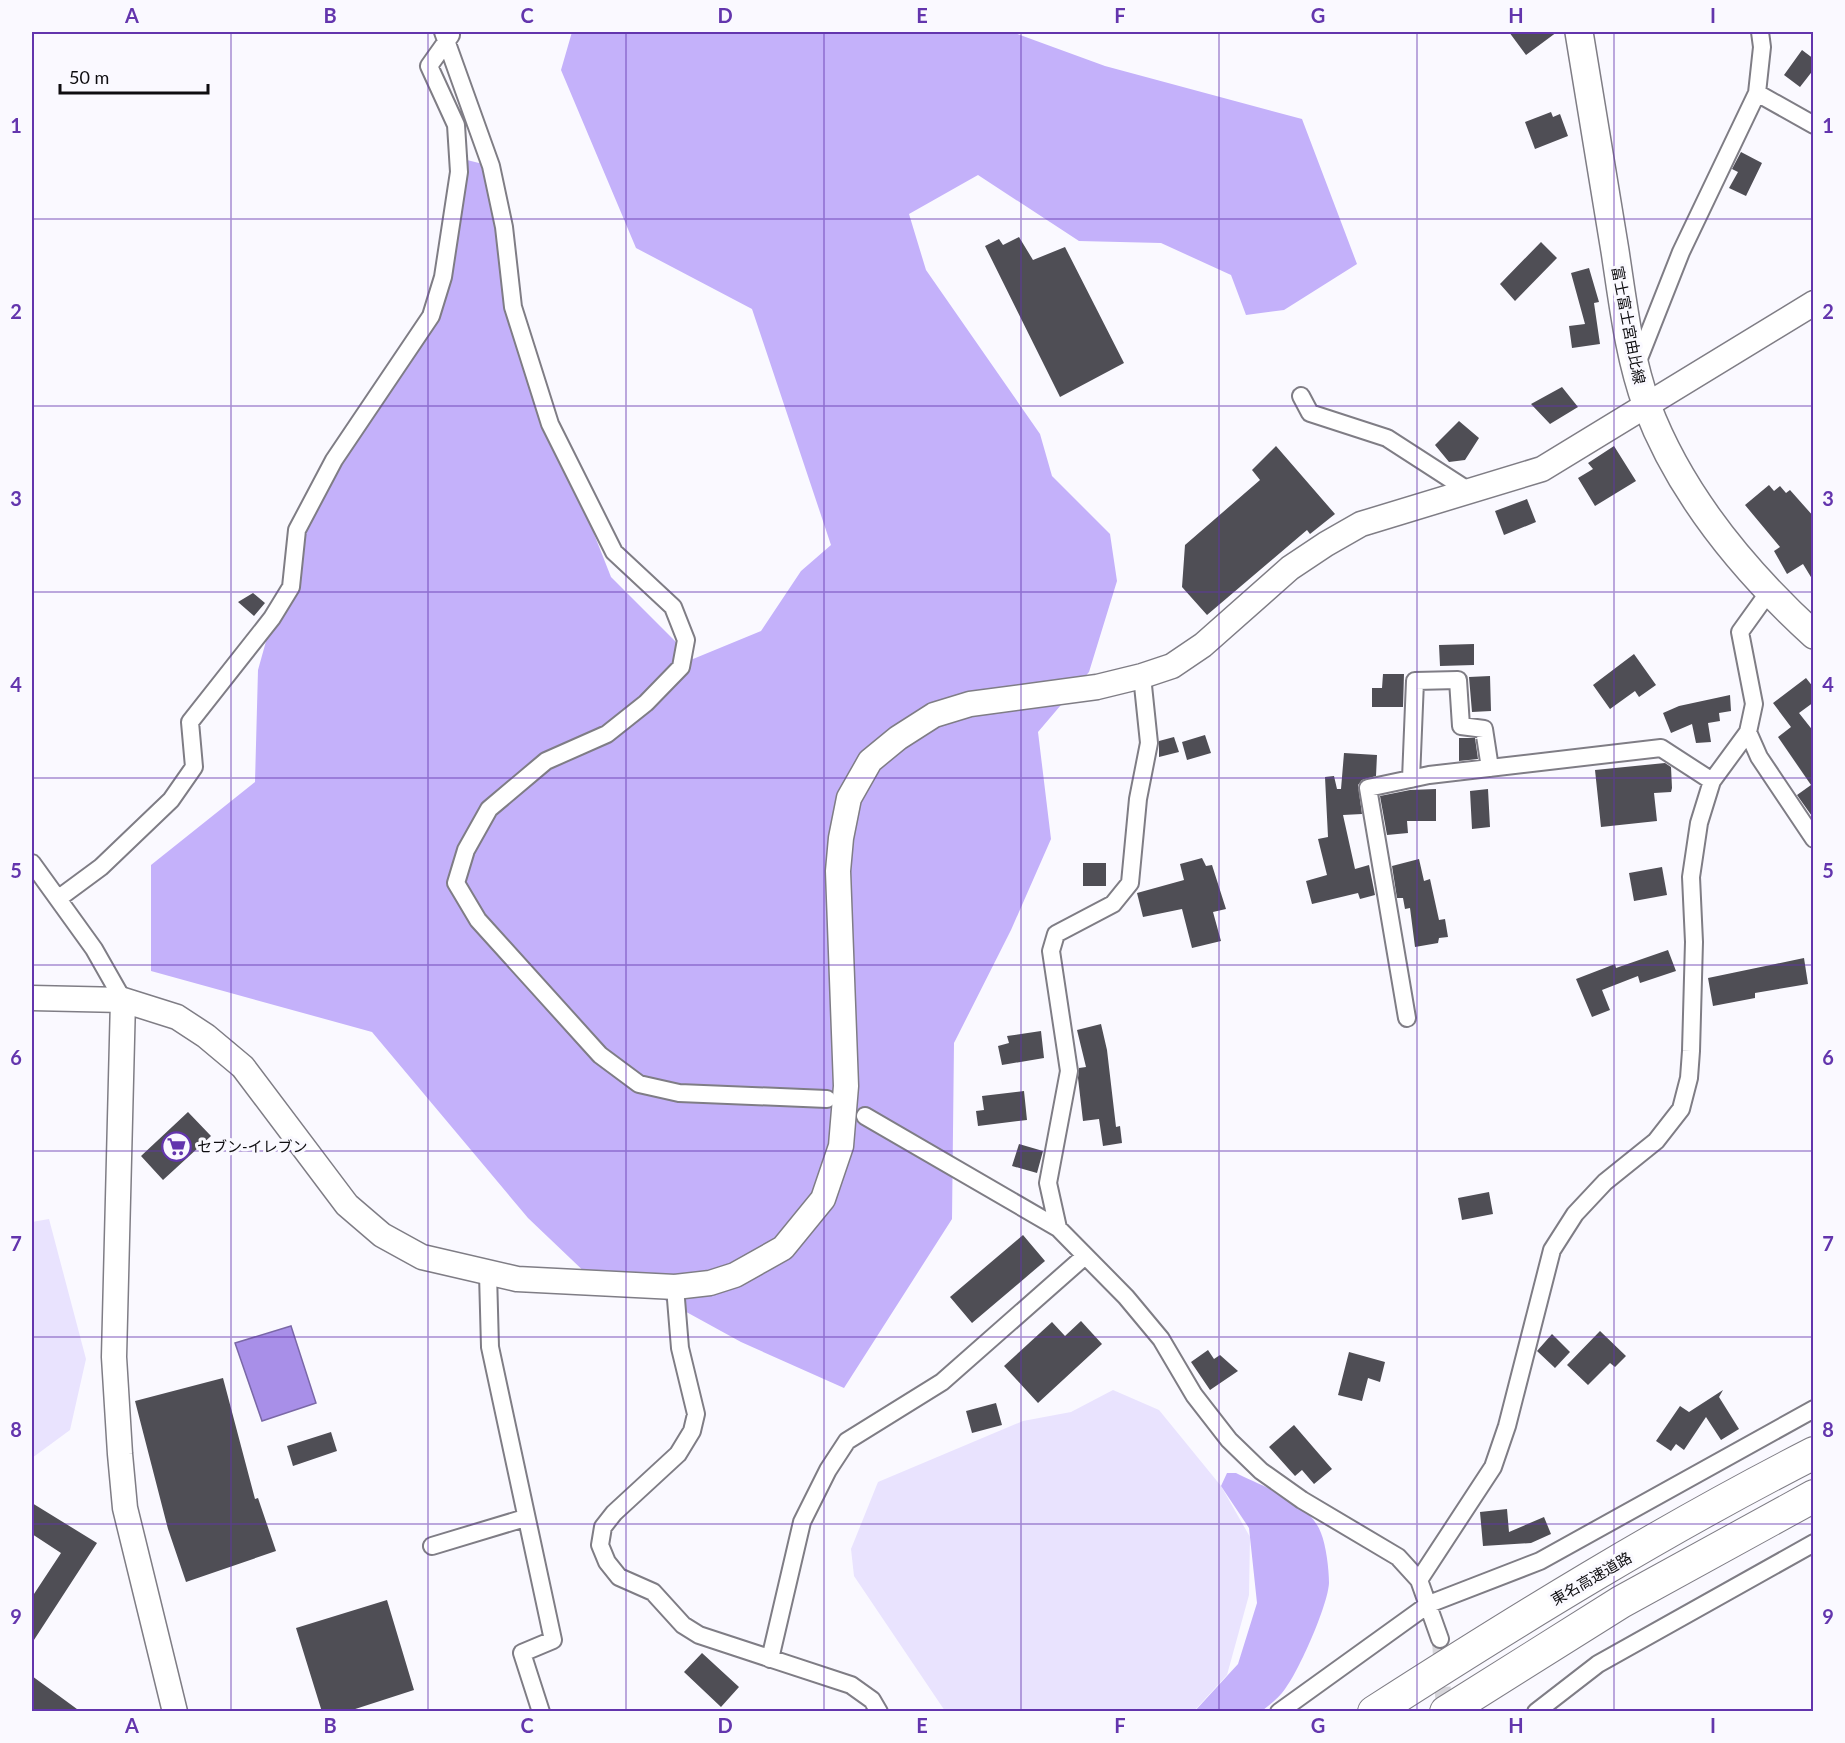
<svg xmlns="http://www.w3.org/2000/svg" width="1845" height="1743" viewBox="0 0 1845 1743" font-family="Lato,'Noto Sans JP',sans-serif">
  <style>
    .green { fill: #e9e3fe }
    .forest { fill: #c4b1fa }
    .water { fill: #a88fe8; stroke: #7a68a7; stroke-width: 1.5 }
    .building { fill: #4f4e55 }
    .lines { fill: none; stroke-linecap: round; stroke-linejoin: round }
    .street-tunnel { stroke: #d7d6db; stroke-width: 16; stroke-dasharray: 16 8; stroke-linecap: butt }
    .street-casing { stroke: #7f7d85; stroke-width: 20 }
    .secondary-casing { stroke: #7f7d85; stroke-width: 27 }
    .primary-casing { stroke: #7f7d85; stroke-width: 30 }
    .highway-casing { stroke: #7f7d85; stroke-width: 34 }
    .street { stroke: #fff; stroke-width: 16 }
    .secondary { stroke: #fff; stroke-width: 24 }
    .primary { stroke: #fff; stroke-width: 27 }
    .highway { stroke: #fff; stroke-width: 32 }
    .grid { fill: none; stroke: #6335ad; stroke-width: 1.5; stroke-opacity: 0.55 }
    .labels { text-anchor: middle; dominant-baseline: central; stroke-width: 6; stroke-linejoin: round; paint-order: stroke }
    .street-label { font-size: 15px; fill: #0e0d10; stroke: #faf9ff }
    .poi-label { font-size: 15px; fill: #0e0d10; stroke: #faf9ff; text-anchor: start }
    .neatline { fill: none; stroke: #6335ad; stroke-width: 2 }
    .grid-label { font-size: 20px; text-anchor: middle; font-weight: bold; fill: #6335ad }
  </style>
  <rect width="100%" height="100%" fill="#faf9ff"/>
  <path class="green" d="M49,1219L86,1359L70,1430L32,1458V1222Z
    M1113,1390L1159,1410L1221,1486L1250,1537L1249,1595L1227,1675L1194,1711H945L854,1576L851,1549L878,1482L1023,1421L1071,1412Z"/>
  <path class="forest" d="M572,32H1012L1105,66L1302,119L1357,264L1284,310L1246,315L1231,275L1161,243L1079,241L978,175L909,214L926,270L1040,434L1052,476L1110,534L1117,581L1089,672L1038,732L1051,839L1011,930L954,1043L952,1219L844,1388L741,1342L639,1286L592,1279L528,1218L372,1032L151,971V865L255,782L258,670L297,530L443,277L463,159L491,166L503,266L544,407L611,577L693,659L761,631L801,571L831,545L752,309L636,248L561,70Z
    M1227,1473H1236C1263,1487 1309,1501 1321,1533C1326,1545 1329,1569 1329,1583C1328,1605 1299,1671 1285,1689C1279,1698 1269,1705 1262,1711L1194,1712L1238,1664L1257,1603L1249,1528L1221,1486Z"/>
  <path class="water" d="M291,1326L316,1403L262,1421L235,1343Z"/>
  <path class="building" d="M1509,32H1557L1526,55Z
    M1802,50L1814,59V69L1800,87L1784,75Z
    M1551,112L1553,117L1560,114L1568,136L1535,149L1525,122Z
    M1741,152L1762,163L1746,196L1729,188L1738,172L1732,169Z
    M1019,237L1033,260L1065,247L1124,363L1060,397L985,246L999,239L1003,245Z
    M1541,242L1557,258L1515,301L1500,284Z
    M1589,268L1599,302L1594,303L1600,344L1572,348L1569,326L1585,324L1571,273Z
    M1562,387L1578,407L1550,424L1531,404Z
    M1459,421L1479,438L1465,460L1449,462L1435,445Z
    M1276,446L1335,514L1310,534L1307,530L1207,615L1182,587L1185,545L1260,480L1252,470Z
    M1614,446L1636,481L1595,506L1578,478L1593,469L1588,463Z
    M1769,485L1774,491L1780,486L1786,493L1790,490L1814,517V582L1803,564L1787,574L1774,551L1780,547L1745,505Z
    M1527,499L1536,522L1504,535L1495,511Z
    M253,593L265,603L254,616L238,602Z
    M1474,644V665L1440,666L1439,645Z
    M1634,654L1656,685L1639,697L1635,691L1610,709L1593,685Z
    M1383,674H1404L1403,707H1372V688H1382Z
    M1490,676L1491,711L1472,712L1469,677Z
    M1806,678L1814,688V702L1799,713L1814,732V819L1797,795L1811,785L1778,737L1791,727L1773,703Z
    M1730,695L1731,711L1719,713L1720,721L1708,723L1711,742L1696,743L1692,724L1671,733L1663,713L1679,706Z
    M1205,735L1211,753L1187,760L1182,742Z
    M1174,737L1179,752L1159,757V741Z
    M1459,738H1475L1478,759L1459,761Z
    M1344,753L1377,755L1376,776L1362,780L1358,785L1362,814L1343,815L1355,869L1369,865L1375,895L1360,899L1358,893L1312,904L1306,881L1327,875L1318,839L1328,837L1325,777L1334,776L1337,789H1341Z
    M1665,763L1671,767L1672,788L1671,792L1654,793L1657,821L1601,827L1595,770Z
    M1436,789V821H1407L1408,833L1387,835L1380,796L1410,790Z
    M1488,789L1490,827L1472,829L1470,791Z
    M1202,858L1206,866L1212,865L1226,909L1213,912L1221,941L1192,948L1182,909L1143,917L1137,893L1184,880L1180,864Z
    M1419,859L1424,881L1430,879L1439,920L1445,919L1448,937L1439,938L1438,943L1415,947L1410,908L1405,909L1403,898H1397L1392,866Z
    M1083,863H1106V886H1083Z
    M1662,867L1667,895L1634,901L1629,873Z
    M1668,950L1676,971L1640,983L1638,976L1602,990L1610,1010L1592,1017L1576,979L1615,964L1616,968Z
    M1804,958L1808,984L1755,993V998L1713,1006L1708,978Z
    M1101,1024L1107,1050L1116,1127L1120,1126L1122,1143L1103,1146L1099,1119L1083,1121L1078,1078L1079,1068L1086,1067L1077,1030Z
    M1041,1031L1044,1058L1002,1065L998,1046L1009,1043L1007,1036Z
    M1024,1091L1027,1120L978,1126L976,1111L984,1110L982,1096Z
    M188,1112L211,1136L163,1180L141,1156Z
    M1019,1144L1043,1151L1037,1173L1012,1166Z
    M1489,1192L1493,1214L1462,1220L1458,1198Z
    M1023,1235L1045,1261L972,1323L950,1297Z
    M1081,1321L1102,1344L1038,1403L1004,1366L1052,1322L1065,1336Z
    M1600,1331L1626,1356L1615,1367L1610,1363L1588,1385L1567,1365Z
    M1552,1334L1570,1352L1555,1368L1537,1351Z
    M1208,1350L1214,1359L1220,1355L1238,1371L1210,1390L1191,1362Z
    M1349,1352L1385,1362L1380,1382L1368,1378L1362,1401L1338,1395Z
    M223,1378L255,1499L258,1498L276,1551L186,1582L168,1529L135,1401Z
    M1723,1390L1719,1397L1739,1429L1721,1440L1706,1417L1684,1450L1676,1444L1671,1451L1656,1441L1680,1406L1689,1412Z
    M996,1403L1002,1425L972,1433L966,1411Z
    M1294,1425L1332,1469L1314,1484L1302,1470L1295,1476L1269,1447Z
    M331,1432L337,1451L293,1466L287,1446Z
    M32,1503L97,1543L32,1643V1597L61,1553L32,1534Z
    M1507,1509L1509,1532L1544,1517L1551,1534L1531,1543L1483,1546L1480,1512Z
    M387,1600L414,1690L346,1712H322L296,1628Z
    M702,1653L739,1687L721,1707L684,1672Z
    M32,1676L81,1712H32Z"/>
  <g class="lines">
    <path class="street-tunnel" d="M1440,1639L1444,1712"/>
    <defs>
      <path id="street" d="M443,32L491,166L504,227L513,307L550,424L614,552L673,607L686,640L681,667L646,703L607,734L546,761L489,809L466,850L456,883L478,920L600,1055L639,1084L679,1093L827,1099
        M1757,93L1814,125
        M1636,366L1681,252L1757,93L1762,47L1760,32
        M1301,396L1310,413L1387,438L1469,491
        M1748,732L1759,757L1814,839
        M1411,779L1415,681L1458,680L1461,726L1484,729L1490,768
        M32,863L94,949L123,1000
        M59,898L101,867L171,800L194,767L190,722L272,618L291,587L297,530L334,460L431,316L443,277L459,172L456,125L429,66L451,35
        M1407,1018L1368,788L1429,775L1661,748L1712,781
        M865,1116L1058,1228L1126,1297L1161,1339L1194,1395L1229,1440L1261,1471L1302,1500L1398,1557L1419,1580L1440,1639
        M1058,1228L1048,1183L1069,1071L1051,951L1056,934L1113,904L1130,883L1138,799L1149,743L1142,676
        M488,1274L490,1347L553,1640L522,1653L541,1712
        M675,1287L680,1348L696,1414L692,1431L678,1454L614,1513L603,1527L600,1545L607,1562L619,1577L653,1592L683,1625L699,1635L851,1685L872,1700L879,1712
        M432,1546L525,1518
        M1419,1580L1493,1467L1507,1426L1552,1250L1575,1214L1605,1182L1656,1141L1681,1109L1689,1078L1691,1051L1694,942L1691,877L1699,823L1712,781L1748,732L1754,704L1740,632L1768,593
        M770,1659L802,1522L828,1470L847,1441L942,1382L1085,1256
        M1279,1712L1429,1604L1540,1561L1814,1409
        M1536,1712L1598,1664L1814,1543"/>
      <path id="secondary" d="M32,998L123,1000L177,1017L206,1036L243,1067L347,1205L382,1235L422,1257L517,1279L675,1287L710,1283L735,1275L783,1248L823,1199L841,1146L846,1086L838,871L841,838L849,798L870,761L898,738L934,715L970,704L1097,687L1142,676L1172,666L1203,645L1290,568L1326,544L1361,524L1542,469L1814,303
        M123,1000L114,1357L120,1454L125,1508L175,1712"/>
      <path id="primary" d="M1579,32C1591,105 1603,178 1615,251C1623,303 1629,357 1647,406C1681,496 1744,571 1814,635"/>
      <path id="highway" d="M1374,1712C1517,1620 1663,1530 1814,1453
        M1446,1712L1621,1602L1814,1496"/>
    </defs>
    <use href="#street" class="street-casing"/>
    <use href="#secondary" class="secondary-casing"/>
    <use href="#primary" class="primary-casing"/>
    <use href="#highway" class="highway-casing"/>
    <use href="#street" class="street"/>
    <use href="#secondary" class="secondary"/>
    <use href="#primary" class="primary"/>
    <use href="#highway" class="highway"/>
  </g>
  <path class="grid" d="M231,32V1712M428,32V1712M626,32V1712M824,32V1712M1021,32V1712M1219,32V1712M1417,32V1712M1614,32V1712M32,219H1814M32,406H1814M32,592H1814M32,778H1814M32,965H1814M32,1151H1814M32,1337H1814M32,1524H1814"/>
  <defs>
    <symbol id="supermarket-ring" viewBox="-11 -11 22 22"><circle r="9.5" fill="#faf9ff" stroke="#6335ad" stroke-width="1.5"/><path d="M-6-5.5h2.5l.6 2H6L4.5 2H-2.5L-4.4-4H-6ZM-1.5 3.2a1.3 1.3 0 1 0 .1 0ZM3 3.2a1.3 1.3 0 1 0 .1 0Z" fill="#6335ad"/></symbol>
  </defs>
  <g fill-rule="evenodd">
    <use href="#supermarket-ring" x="160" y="1130" width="33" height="33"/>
  </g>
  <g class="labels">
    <g class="street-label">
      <text transform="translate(1629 325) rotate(79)">富士富士宮由比線</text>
      <text transform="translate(1591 1578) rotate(-30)">東名高速道路</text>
    </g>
    <g class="poi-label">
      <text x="197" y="1146">セブン-イレブン</text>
    </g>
  </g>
  <rect width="1845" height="1743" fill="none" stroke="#faf9ff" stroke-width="66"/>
  <path d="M60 84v9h148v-9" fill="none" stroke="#0e0d10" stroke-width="3"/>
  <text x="69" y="84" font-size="18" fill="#0e0d10" stroke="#faf9ff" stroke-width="4.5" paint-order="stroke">50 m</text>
  <rect x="33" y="33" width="1779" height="1677" class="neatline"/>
  <g class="grid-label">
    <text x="132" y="23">A</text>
    <text x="330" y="23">B</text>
    <text x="527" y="23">C</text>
    <text x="725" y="23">D</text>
    <text x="922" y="23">E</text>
    <text x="1120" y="23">F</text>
    <text x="1318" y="23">G</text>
    <text x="1516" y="23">H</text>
    <text x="1713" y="23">I</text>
    <text x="16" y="133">1</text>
    <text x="1828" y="133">1</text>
    <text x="16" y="319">2</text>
    <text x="1828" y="319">2</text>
    <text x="16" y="506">3</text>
    <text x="1828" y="506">3</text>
    <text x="16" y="692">4</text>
    <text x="1828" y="692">4</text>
    <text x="16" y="878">5</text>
    <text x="1828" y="878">5</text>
    <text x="16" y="1065">6</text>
    <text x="1828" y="1065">6</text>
    <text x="16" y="1251">7</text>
    <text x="1828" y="1251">7</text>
    <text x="16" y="1437">8</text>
    <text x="1828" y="1437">8</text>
    <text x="16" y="1624">9</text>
    <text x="1828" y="1624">9</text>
    <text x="132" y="1733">A</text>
    <text x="330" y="1733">B</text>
    <text x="527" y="1733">C</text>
    <text x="725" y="1733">D</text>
    <text x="922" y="1733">E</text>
    <text x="1120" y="1733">F</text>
    <text x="1318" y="1733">G</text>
    <text x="1516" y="1733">H</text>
    <text x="1713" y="1733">I</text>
  </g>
</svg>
